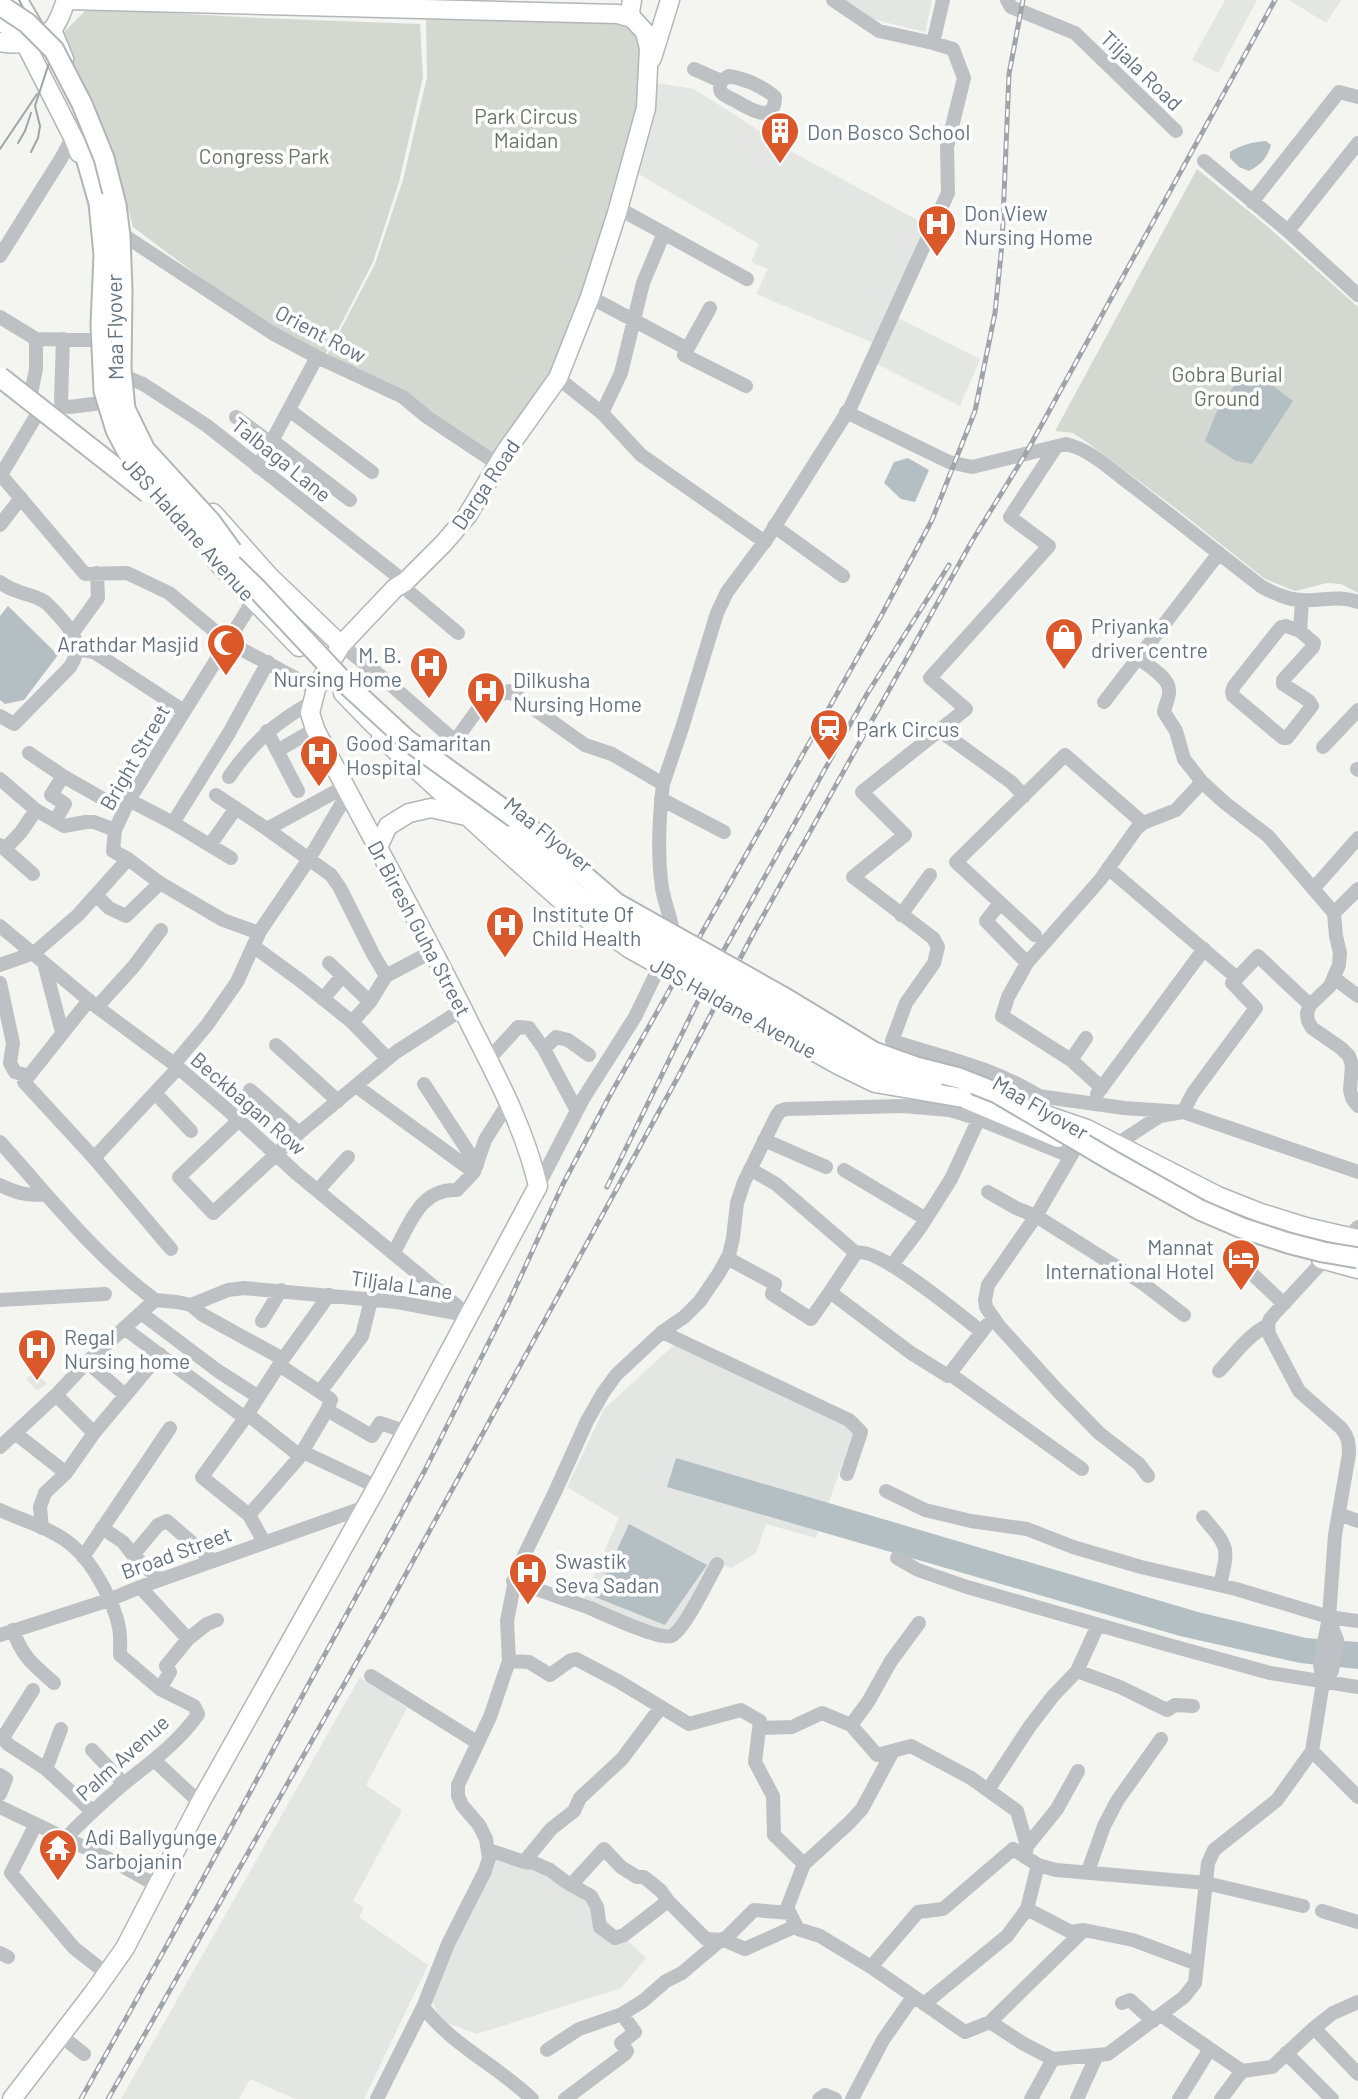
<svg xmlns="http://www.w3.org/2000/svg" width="1358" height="2099" viewBox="0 0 1358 2099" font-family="Barlow,sans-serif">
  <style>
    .built { fill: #e4e6e4 }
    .green { fill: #d3d9d0 }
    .water { fill: #b4bfc3 }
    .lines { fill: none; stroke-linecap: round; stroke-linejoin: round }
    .major-casing { stroke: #b2b6ba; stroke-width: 21 }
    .highway-casing { stroke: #b2b5b8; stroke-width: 23 }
    .minor { stroke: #bdc1c4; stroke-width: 14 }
    .major { stroke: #fff; stroke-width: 18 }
    .highway { stroke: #fff; stroke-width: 19 }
    .tram { stroke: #9ea4a9; stroke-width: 2 }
    .rail-casing { stroke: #9ea4a9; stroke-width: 5 }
    .rail { stroke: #fff; stroke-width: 2.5; stroke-dasharray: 8; stroke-linecap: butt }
    .major-bridge-casing { stroke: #b2b6ba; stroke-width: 21; stroke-linecap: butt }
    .highway-bridge-casing { stroke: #b2b5b8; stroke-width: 23; stroke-linecap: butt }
    .major-bridge { stroke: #fff; stroke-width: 18 }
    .highway-bridge { stroke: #fff; stroke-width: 19 }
    .labels { text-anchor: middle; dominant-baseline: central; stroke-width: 7; stroke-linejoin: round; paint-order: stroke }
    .street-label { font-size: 21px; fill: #647380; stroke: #fff }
    .park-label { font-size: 21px; fill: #667763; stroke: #fff }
    .poi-label { font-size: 21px; fill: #647380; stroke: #fff; text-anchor: start }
  </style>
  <rect width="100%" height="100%" fill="#f4f4f0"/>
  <path class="built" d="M835,0H932L925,32L856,15Z
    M1225,0H1257L1218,73L1192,60Z
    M1289,0H1341L1326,23Z
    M657,83L694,89L794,153L930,227L876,344L756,294L768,269L751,262L759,244L630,169L651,131Z
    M898,318L980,359L960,406L877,364Z
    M674,1345L830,1409L854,1431L816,1538L766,1524L756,1553L731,1568L717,1562L660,1644L580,1607L619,1518L567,1487L604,1409Z
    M35,1371L47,1384L37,1391L26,1379Z
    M360,1677L407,1708L366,1785L402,1810L353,1901L364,1908L359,1917L428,1965L364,2099H295L250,2079L239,2099H121Z
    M495,1855L540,1868L586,1901L646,1958L621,1988L477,2034L442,2021L431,2000Z"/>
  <path class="green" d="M88,8L258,18L420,24L423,77L399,182L373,262L325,355L287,337L228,298L133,227L112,148L59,37Z
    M426,16L643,18L641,112L588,302L551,382L496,458L327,356L375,264L403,180L427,77Z
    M1197,169L1268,227L1358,307V593L1341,584L1327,583L1295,591L1265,579L1174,507L1088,443L1073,433L1055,431Z"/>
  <path class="water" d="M1266,141L1271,145C1267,158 1262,164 1249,171L1239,167L1230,158V152C1241,145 1252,142 1266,141Z
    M1244,371L1255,372L1293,401L1252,464L1236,461L1205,441L1217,411Z
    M908,458L929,470L915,502L901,499L884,483L894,462Z
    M8,606L58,655L24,700L5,704L0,700V616Z
    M676,1458L1198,1612L1306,1638L1358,1642V1669L1300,1663L1180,1636L667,1487Z
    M629,1524L707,1565L665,1625L595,1597Z"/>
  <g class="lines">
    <defs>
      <path id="major" d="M69,0L618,14L632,18
        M0,19L25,43L75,141L79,153
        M52,30L64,59
        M0,42C17,46 43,42 54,27C60,19 63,9 66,0
        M652,58L670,0
        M213,513L269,576L341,645
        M217,562L299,647
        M343,693L375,726L398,741
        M381,737L500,846
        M422,761L511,835
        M378,847L388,826L409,813L431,808L466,816
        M963,1098L1058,1138
        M1040,1113L1087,1129L1218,1196L1261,1213L1306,1227L1358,1239
        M1321,1259L1358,1269
        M12,2099L94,1992L125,1948L200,1803L377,1487L538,1186C525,1130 499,1081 473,1030C423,928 367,830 315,729L310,713L316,689L324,674L341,645L395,588L405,582L444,543L467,516L506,451L558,378L590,297L617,213L646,108L649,48L645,32L632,18L630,12L632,0"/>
      <path id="highway" d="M17,0L34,29
        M75,141L85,154L99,203"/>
    </defs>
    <use href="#major" class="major-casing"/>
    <use href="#highway" class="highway-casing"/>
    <path class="minor" d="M1007,0L1011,7L1075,33L1176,131
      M933,43L943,0
      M694,69L721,81L729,76C745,79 762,86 775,97C775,125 749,109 736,101C732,99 724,96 721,92C719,88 720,85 721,81
      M1204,161L1288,231L1358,295
      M1252,202L1339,92L1358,97
      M618,208L747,279
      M1288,231L1358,143
      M125,236L272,333L317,357L403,397L427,417L499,465
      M0,256L62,157L73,136
      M590,297L682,346
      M710,308L684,355L746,386
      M0,317L36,339
      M63,339L61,402L65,406L69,407L102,403
      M128,378L143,384L206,425L405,582
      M558,378L602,413L641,455L765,542
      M29,403L36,369V339L95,340
      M289,410L372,472
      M846,412L949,462L972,467L1066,444C1092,450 1113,472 1134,487C1177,520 1219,554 1262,587C1274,593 1286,599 1300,600C1321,602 1338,594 1358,602
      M602,413L621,373L643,283L664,233
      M236,417L271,443
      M273,441L350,500
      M258,467L317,357
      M0,474L85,574L127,573L169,593L228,642L316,689
      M1,475L39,411
      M0,525L21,498
      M774,526L843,576
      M1219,553L1138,658C1147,665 1169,677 1169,690C1170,697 1165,705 1164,712L1176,731L1184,759L1202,782L1225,803L1268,836L1334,913L1336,936L1340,953L1339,965L1330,986L1310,1005L1307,1013L1308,1021L1312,1028L1341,1048L1349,1056L1352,1065L1350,1090L1352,1098L1358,1106
      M0,582C16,595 31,592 45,602C49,605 53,610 57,614C73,631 84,646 70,667L14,724L0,716
      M401,585L458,633
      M1300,631L1314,643L1313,647L1283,680V684L1309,701L1312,706L1287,738H1283L1233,696L1232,692L1234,686L1281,627L1286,626L1300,631L1302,600
      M72,634L98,598L97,573
      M341,645L382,677L455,741L483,702L509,691L585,745L612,754L663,784L682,728L717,613L727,592L768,537L851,406L948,193L947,147L964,78L953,49L933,43L879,31L833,0
      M77,649L94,652L184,711
      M1104,702L1138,658
      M939,730L1011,782L1024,796
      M267,731L298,791
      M1323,747L1358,710
      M277,751L315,729
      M29,753L63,776L124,811
      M1357,769L1358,770
      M229,777C252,743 276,722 312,702
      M0,779L36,810L64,826L86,822H94L115,830
      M663,784C659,818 657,853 662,888C665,906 674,923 673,941
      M216,795L267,829L346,786
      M661,799L724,832
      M129,800L173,823L231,858
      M55,821L65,804L51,795L63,776
      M173,823L229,733L268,662
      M267,829L331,875L340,888L373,954L386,976
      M0,845L33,874
      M210,845L236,808
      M5,849L21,832L36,810
      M128,859L160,883L223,920L259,933
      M1108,868L1237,978L1258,956L1310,1005
      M1314,888L1358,838
      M97,896L109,908L126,916L160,883
      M1000,903L986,921L1027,963
      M1334,913L1358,889
      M901,915L930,875
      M0,926L97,1007L174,1064L230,1112L296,1173L468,1315
      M1035,935L956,862L1065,755L1143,823
      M253,946L301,981L352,1022L388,1059
      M44,963L62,1032
      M329,963L370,1002L352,1022
      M0,965L34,953L78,915L128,859L113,851L115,830L129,800L248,609L251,598
      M1334,978L1358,996
      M0,983L13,1043L10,1063L15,1072L25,1075L24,1082L94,1158L171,1249
      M323,999L342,976
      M370,1002L386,976L433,951
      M97,1007L134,966L161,930
      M276,1045L338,1101
      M544,1049L556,1037L568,1040L589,1055
      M488,1060L518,1027L529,1028L544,1049L577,1111
      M1071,1060L1086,1038
      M174,1064L207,1025L237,982L260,931L309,859L349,791
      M24,1082L89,1000
      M424,1084L477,1165
      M356,1086L474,1172
      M1102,1088L1071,1060L1002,1016L1008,997L1027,963L1100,880L1137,828L1143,823L1176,810L1202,782
      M250,1090L299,1133
      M155,1093L191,1131
      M1097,1094L1204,949
      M1031,1095L1124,1108L1183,1112L1358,1172
      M1039,1096C994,1068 943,1057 892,1041L906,1003L934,963L938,947L933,938L853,877L905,835L862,792L966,709L930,678L1049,546L1010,517L1056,447
      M239,1120L179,1177L213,1213L299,1133L396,1052L463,1009
      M764,1140L826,1167
      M0,1142C49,1196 95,1256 155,1300
      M1075,1149L1036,1216L988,1285L985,1300L986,1307L999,1326L1058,1391L1099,1433L1139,1464L1148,1476
      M1113,1152L1117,1144L1160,1116L1183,1112L1193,1093L1256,1008L1232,983L1237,978
      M94,1158L178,1068
      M750,1169L776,1184L856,1253C877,1245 961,1316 982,1332
      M844,1170L926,1219
      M0,1185C15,1192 28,1197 44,1194
      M538,1186L583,1099L635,1017L663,959
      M318,1190L348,1157
      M988,1192L1016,1208L1036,1216L1141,1282L1184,1315
      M1358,1227L1324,1260L1277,1311L1270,1319L1268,1325L1269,1334L1299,1391L1341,1428C1348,1436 1349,1443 1349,1454L1335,1535L1329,1617L1320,1664L1323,1682L1312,1751L1358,1797
      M394,1252C410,1224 420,1188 457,1190L474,1172L485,1140L509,1102
      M856,1253L830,1292L911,1353L948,1376L987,1325
      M727,1258L775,1284L772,1294L811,1319L830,1292
      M892,1265L920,1228L951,1179L976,1125V1118
      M1249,1271L1284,1304
      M0,1300L105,1294
      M191,1305L203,1315L283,1359L329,1295
      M141,1313L218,1371L257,1396
      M262,1321L281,1290
      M124,1328L245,1418
      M662,1332L849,1420L861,1432L847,1474
      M87,1362L125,1395
      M279,1365L329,1398L331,1400L327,1410
      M1219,1371C1234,1355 1248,1335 1268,1325
      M950,1374L1082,1469
      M320,1392L362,1336L371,1300
      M56,1395L94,1433
      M247,1414L295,1452H303L377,1487
      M15,1433L66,1473
      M0,1447L56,1395L87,1362L155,1300L177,1302L191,1305L228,1290L244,1288L397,1302L466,1315
      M886,1491L925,1510L971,1521L1027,1529L1073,1547L1141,1567L1236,1589L1329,1617L1358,1621
      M0,1510C24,1521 54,1529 74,1547C93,1563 115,1604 119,1628C121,1637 120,1647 120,1655L160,1689L194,1706L198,1714C180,1741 151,1762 126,1782C105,1800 85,1818 66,1838
      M1339,1514L1358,1521
      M249,1515L298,1459L327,1410L372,1436L380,1423L407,1432
      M1203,1517C1229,1548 1229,1546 1220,1585
      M42,1528L40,1507L45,1493L66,1473L94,1433L160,1354
      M102,1528L123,1542L133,1555L160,1580
      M264,1542L249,1515L202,1477L245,1418L283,1359
      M133,1555L158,1525L167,1521L213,1561
      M83,1557L170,1428
      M897,1558L918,1570L967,1587L1165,1644L1270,1673L1358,1687
      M513,1581C539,1590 564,1599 590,1608C604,1614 659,1640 671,1636C684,1631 709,1578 717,1564
      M140,1587L188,1639L207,1624L217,1620
      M13,1630C22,1657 34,1665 54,1683
      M0,1635L109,1600L140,1587L365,1507
      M509,1661L529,1662L550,1675L571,1660L576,1659L618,1681L689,1724L741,1710L760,1721L755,1762L773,1796L774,1835L804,1864L787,1908L798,1929L820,1936L871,1967L965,2032L990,2022L1024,2044L1053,2059
      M1077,1671L1120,1687L1167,1710L1175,1705L1193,1706
      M371,1676L478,1743
      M1323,1682L1332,1671L1337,1640L1329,1619
      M160,1689L170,1672L166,1666L188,1639
      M33,1690L4,1736L5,1741L9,1745L46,1769
      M851,1725L868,1702L891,1661L919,1623
      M759,1728L792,1727L822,1713L851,1725L877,1755L911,1746L971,1778L1017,1811L1027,1846L1025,1857
      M61,1729L46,1769L92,1811
      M92,1750L124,1784
      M154,1760L200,1803
      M0,1775L6,1779L0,1794
      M988,1790L1030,1726L1053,1696L1077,1671L1098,1625
      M0,1807L111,1860L156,1885
      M36,1824L11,1873L74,1948L106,1973
      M1027,1846L1057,1809L1078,1771
      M489,1850L524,1862L534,1863L550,1870L566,1882L591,1896L597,1907L600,1927L615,1938L624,1935L668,1901L706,1939L724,1940L754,1910L790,1913
      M524,1862L551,1829L574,1811L580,1798L622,1759L661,1707
      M804,1864L849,1823L862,1809L893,1751
      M1088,1871L1104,1826L1117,1801L1161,1739
      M571,1885L604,1849L621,1867L637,1877H644L661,1891L668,1901
      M1027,1909L1071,1932L1084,1930L1133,1940L1197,1964
      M1322,1911L1358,1922
      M724,1940L745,1949L796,1926
      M0,1953L8,1957
      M871,1967L918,1912L943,1909L1013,1849L1038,1865L1056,1870L1206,1883L1303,1906
      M1122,2003L1130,2000L1153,2021
      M924,2004L1007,1936L1027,1909L1038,1865
      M423,2007C453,2046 498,2066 532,2099
      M1161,2015L1242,2071L1272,2067L1314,2028L1333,2013L1358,2002
      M990,2022L1084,1930
      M1314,2028L1358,2074
      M60,2035L84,2054
      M547,2050L579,2029L622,2014
      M1286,2053L1332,2099
      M1053,2059L1108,2054L1184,1997L1195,1983L1208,1863L1214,1850L1277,1800L1312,1751
      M377,2099L423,2007L448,1944L485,1871L489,1858L486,1839L479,1825L462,1805L458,1796V1785L490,1717L509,1661L507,1621L517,1570L555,1492L587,1421L603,1393L616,1375L662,1332L684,1317L700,1301L719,1273L729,1255L733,1238L737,1203L744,1182L776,1117L780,1111L786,1109L903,1106L950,1110L976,1118L1070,1156
      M565,2099L625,2054L627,2051L621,2043L635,2032L622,2014L643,2001L666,1981L682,1973L722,1939
      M819,2099L825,2095L835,2099
      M852,2099L883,2040L913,1997
      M1031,2099L1053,2059
      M1077,2099L1097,2055
      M1179,2099L1210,2049
      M1221,2099L1242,2071"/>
    <use href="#major" class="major"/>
    <use href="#highway" class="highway"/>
    <path class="tram" d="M19,0L39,38L49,63L35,106L40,126L38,138L31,152
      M0,15L15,13L29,20
      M18,143L25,131L31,113
      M0,149L37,94"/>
    <defs>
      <path id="rail" d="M607,1187L716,964L867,694L949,565
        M81,2099L167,1945L425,1470L509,1302L563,1184L609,1097L881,616L932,520L975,411L995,313L1002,244L1009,74L1023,0
        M108,2099L384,1614L679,1075L753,934L972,541L1025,455L1275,0"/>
    </defs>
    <use href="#rail" class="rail-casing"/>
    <use href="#rail" class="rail"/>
    <defs>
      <path id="major-bridge" d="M511,835L577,894L608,917L651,942L877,1067L934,1080
        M500,846L563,902L630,949L840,1066L875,1083L963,1098"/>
      <path id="highway-bridge" d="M0,5L27,23L54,50L82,104L104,158L116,205L120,236L122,291L121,369L125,409L145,450L211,522L232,551
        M99,203L104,255L101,325L104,391L116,430L127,451L142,473L183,519L198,531L257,589L343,681L407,740L529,828L616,903L785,998L874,1052L916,1067L959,1078L997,1093L1116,1163L1200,1210L1242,1228L1288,1243L1323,1252L1358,1258
        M0,377L148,493"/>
    </defs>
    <use href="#major-bridge" class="major-bridge-casing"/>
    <use href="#highway-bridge" class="highway-bridge-casing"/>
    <use href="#major-bridge" class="major-bridge"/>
    <use href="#highway-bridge" class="highway-bridge"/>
  </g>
  <defs>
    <symbol id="building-pin" viewBox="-11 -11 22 30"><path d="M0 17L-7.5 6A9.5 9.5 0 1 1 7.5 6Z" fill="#da582a" stroke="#fff"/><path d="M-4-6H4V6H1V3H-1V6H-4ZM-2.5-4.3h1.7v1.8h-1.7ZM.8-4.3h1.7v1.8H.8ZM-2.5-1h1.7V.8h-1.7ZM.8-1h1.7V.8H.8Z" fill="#fff"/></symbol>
    <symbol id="hospital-pin" viewBox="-11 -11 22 30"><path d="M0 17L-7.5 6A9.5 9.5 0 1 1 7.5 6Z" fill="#da582a" stroke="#fff"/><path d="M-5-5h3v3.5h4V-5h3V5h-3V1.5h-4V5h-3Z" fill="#fff"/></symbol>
    <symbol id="shop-pin" viewBox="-11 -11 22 30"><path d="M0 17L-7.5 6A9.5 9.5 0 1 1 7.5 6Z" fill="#da582a" stroke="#fff"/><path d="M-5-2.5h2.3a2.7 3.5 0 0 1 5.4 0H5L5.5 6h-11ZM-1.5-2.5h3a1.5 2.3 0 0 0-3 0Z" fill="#fff"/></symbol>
    <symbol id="mosque-pin" viewBox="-11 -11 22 30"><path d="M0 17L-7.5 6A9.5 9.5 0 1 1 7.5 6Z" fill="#da582a" stroke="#fff"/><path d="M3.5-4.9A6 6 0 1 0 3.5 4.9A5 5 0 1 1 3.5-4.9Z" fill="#fff"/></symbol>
    <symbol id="station-pin" viewBox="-11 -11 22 30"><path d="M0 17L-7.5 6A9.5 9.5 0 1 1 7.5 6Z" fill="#da582a" stroke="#fff"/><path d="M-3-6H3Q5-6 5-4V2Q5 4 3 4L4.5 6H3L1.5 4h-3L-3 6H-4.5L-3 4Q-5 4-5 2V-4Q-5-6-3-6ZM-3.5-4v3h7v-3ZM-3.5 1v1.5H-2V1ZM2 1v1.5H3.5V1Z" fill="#fff"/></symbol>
    <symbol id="hotel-pin" viewBox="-11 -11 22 30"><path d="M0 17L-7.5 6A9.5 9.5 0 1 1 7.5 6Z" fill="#da582a" stroke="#fff"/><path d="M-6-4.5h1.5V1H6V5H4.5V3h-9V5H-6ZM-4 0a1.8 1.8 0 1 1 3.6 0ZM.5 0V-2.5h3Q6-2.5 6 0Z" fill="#fff"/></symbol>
    <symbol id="temple-pin" viewBox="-11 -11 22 30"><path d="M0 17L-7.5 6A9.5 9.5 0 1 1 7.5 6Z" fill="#da582a" stroke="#fff"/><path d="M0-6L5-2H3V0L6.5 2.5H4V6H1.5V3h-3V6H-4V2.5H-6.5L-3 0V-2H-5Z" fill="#fff"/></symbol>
  </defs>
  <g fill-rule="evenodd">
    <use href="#building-pin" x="758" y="109" width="44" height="60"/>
    <use href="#hospital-pin" x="915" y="202" width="44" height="60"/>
    <use href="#shop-pin" x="1042" y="615" width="44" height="60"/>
    <use href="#mosque-pin" x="204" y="621" width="44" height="60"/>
    <use href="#hospital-pin" x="407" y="644" width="44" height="60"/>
    <use href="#hospital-pin" x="464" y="669" width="44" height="60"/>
    <use href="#station-pin" x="807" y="706" width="44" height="60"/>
    <use href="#hospital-pin" x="297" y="732" width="44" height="60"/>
    <use href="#hospital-pin" x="483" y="903" width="44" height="60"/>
    <use href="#hotel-pin" x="1219" y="1236" width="44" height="60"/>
    <use href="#hospital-pin" x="15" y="1326" width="44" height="60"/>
    <use href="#hospital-pin" x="506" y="1550" width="44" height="60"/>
    <use href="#temple-pin" x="36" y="1826" width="44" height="60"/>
  </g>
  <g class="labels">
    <g class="street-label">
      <text transform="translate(1142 70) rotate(44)">Tiljala Road</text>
      <text transform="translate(114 327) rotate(-91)">Maa Flyover</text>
      <text transform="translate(321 333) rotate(28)">Orient Row</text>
      <text transform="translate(282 459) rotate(39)">Talbaga Lane</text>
      <text transform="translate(485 484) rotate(-56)">Darga Road</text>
      <text transform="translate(189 528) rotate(48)">JBS Haldane Avenue</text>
      <text transform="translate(134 757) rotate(-60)">Bright Street</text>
      <text transform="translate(549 834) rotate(39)">Maa Flyover</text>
      <text transform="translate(420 928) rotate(62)">Dr Biresh Guha Street</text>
      <text transform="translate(734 1007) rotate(29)">JBS Haldane Avenue</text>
      <text transform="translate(249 1103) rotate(41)">Beckbagan Row</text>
      <text transform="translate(1041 1107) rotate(30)">Maa Flyover</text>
      <text transform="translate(402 1284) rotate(8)">Tiljala Lane</text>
      <text transform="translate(176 1552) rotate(-20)">Broad Street</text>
      <text transform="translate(122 1757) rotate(-42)">Palm Avenue</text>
    </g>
    <g class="park-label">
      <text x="526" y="115">Park Circus<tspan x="526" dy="24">Maidan</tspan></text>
      <text x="264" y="155">Congress Park</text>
      <text x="1227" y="373">Gobra Burial<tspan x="1227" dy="24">Ground</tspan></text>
    </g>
    <g class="poi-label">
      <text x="807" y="131">Don Bosco School</text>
      <text x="964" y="212">Don View<tspan x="964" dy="24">Nursing Home</tspan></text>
      <text x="1091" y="625">Priyanka<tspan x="1091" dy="24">driver centre</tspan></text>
      <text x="199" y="643" text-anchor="end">Arathdar Masjid</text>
      <text x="402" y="654" text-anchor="end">M. B.<tspan x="402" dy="24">Nursing Home</tspan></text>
      <text x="513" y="679">Dilkusha<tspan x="513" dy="24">Nursing Home</tspan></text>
      <text x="856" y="728">Park Circus</text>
      <text x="346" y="742">Good Samaritan<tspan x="346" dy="24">Hospital</tspan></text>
      <text x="532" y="913">Institute Of<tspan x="532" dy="24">Child Health</tspan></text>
      <text x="1214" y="1246" text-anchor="end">Mannat<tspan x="1214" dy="24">International Hotel</tspan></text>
      <text x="64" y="1336">Regal<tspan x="64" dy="24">Nursing home</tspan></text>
      <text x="555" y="1560">Swastik<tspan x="555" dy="24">Seva Sadan</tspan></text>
      <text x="85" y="1836">Adi Ballygunge<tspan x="85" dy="24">Sarbojanin</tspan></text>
    </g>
  </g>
</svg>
